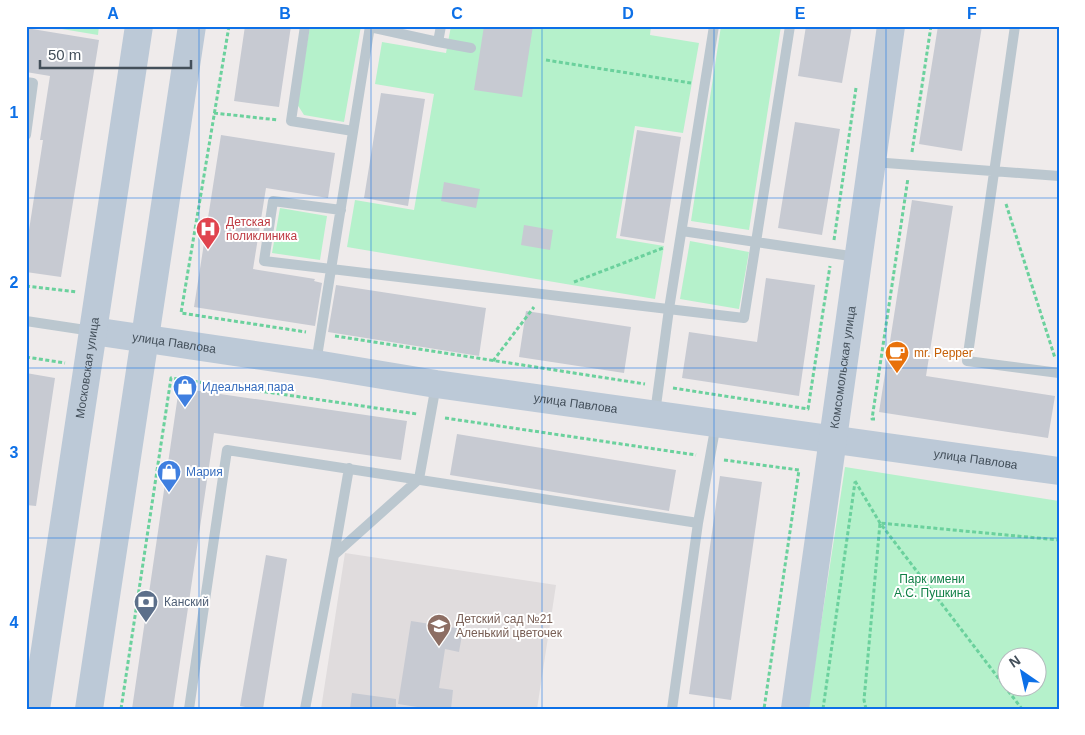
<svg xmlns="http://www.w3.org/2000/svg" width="1085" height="735" viewBox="0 0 1085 735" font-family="Arial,sans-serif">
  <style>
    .education { fill: #e0dcdd }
    .green { fill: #b5f1cb; fill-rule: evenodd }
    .building { fill: #c7cad2 }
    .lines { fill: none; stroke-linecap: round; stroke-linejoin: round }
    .path { stroke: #6bd19d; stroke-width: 3; stroke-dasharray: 4 2.5; stroke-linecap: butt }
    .lane { stroke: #bbc7cf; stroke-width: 10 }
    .secondary { stroke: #bcc9d7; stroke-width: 28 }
    .grid { fill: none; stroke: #0d70e7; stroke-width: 1; stroke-opacity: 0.55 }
    .labels { text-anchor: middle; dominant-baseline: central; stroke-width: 4; stroke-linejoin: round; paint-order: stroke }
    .health-label { font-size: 12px; fill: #be3a42; stroke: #fff; text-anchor: start }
    .street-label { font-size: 12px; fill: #434f5a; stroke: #fff }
    .food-label { font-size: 12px; fill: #c56008; stroke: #fff; text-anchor: start }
    .shop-label { font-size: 12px; fill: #366cbe; stroke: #fff; text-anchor: start }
    .park-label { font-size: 12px; fill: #107f46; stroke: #fff }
    .service-label { font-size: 12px; fill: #4e5e75; stroke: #fff; text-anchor: start }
    .education-label { font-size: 12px; fill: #785e54; stroke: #fff; text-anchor: start }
    .neatline { fill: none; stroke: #0d70e7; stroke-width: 2 }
    .grid-label { font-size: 16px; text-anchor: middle; font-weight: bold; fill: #0d70e7 }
  </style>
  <rect width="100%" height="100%" fill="#efebeb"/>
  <path class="education" d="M345,553L556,585L537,709H321Z"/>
  <path class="green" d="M44,26H99L98,35Z
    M310,26H361L344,122L304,115L297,104Z
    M451,26H651L650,35L699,43L683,133L635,126L616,238L664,246L655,299L347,247L355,200L414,210L434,94L375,84L382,42L446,53Z
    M721,26H781L749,230L691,221Z
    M280,208L327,216L320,260L272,253Z
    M690,241L749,252L739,309L680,299Z
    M845,467L1059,501V709H808ZM1008,658H1038V688H1008Z"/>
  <path class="building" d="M245,26H291L279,107L234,101Z
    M484,26H533L522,97L474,90Z
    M806,26H852L842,83L798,76Z
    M938,26H982L962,151L919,144Z
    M26,28L99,40L61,277L26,272V229L29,230L43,140H40L50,76L26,72Z
    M381,93L425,99L408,206L364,198Z
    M795,122L840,129L822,235L778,228Z
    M637,130L681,137L664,243L620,236Z
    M221,135L335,153L328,198L266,188L253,269L315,279L314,281L322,283L315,326L194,307Z
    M444,182L480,189L476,208L441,201Z
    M912,200L953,206L926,376L1055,396L1048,438L879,412Z
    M524,225L553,230L550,250L521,245Z
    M766,278L815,285L799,396L682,378L689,332L757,342Z
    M336,285L486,308L479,356L328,332Z
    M526,311L631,327L624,373L519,357Z
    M26,373L55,378L36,506L26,505Z
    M179,388L407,421L401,460L214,433L173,709H132Z
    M457,434L676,470L669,511L450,475Z
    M720,476L762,482L731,700L689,694Z
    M266,555L287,559L263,709H256L240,706Z
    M411,621L463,629L459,652L445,649L439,688L453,690L451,709H430L398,704Z
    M352,693L396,699V709H350Z"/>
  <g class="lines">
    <path class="path" d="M229,26L181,313L306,332
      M546,60L691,83
      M214,113L278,120
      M912,152L931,26
      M1006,204L1055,358
      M834,240L856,88
      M574,282L663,248
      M26,286L77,292
      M335,336L645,384
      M26,357L65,363
      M493,361L534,307
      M673,388L808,409L830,266
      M445,418L696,455
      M875,419H872L908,178
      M724,460L799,470L764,709
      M855,481L880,523L1022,709
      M121,709L171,378L417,414
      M823,709L855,482
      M866,709L864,700L880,523L1059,540"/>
    <path class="lane" d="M305,26L291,121L353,131
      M1015,26L967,361L1059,373
      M370,27L438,42L441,26
      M438,42L471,48
      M26,82L33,83L26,135
      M873,162L1059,176
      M341,210L273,201L264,261L744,318L790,26
      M682,231L857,257
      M26,321L92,331
      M316,363L370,26
      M655,413L669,309L714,26
      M334,555L349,468
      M189,709L227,450L698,523
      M305,709L334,555L419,479L436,385
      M672,709L698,523L716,424"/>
    <g class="secondary">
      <path id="s1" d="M93,331L316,364L436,384L1059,471"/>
      <path id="s2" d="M36,709L139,26"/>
      <path d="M89,709L192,26"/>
      <path id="s3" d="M795,709L891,26"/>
    </g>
  </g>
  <path class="grid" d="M199,26V709M371,26V709M542,26V709M714,26V709M886,26V709M26,198H1059M26,368H1059M26,538H1059"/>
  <defs>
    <symbol id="hospital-pin" viewBox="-11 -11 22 30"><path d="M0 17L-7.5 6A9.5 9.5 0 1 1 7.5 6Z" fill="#e0444e" stroke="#fff"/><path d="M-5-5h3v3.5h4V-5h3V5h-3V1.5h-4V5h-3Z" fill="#fff"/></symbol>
    <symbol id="cafe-pin" viewBox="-11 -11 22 30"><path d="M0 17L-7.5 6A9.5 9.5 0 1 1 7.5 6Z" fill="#e8710a" stroke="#fff"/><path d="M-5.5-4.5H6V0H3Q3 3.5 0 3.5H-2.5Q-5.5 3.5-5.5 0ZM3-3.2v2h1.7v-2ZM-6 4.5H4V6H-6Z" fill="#fff"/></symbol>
    <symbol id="shop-pin" viewBox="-11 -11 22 30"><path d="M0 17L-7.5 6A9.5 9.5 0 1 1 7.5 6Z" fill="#3f7fe0" stroke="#fff"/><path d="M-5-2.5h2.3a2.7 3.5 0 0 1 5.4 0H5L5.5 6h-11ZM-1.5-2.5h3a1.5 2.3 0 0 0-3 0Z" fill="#fff"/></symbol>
    <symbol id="bank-pin" viewBox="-11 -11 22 30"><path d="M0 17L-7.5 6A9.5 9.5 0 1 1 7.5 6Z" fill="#5c6f8a" stroke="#fff"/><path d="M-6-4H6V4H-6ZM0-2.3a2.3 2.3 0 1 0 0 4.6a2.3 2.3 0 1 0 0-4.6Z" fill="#fff"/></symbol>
    <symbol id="school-pin" viewBox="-11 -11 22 30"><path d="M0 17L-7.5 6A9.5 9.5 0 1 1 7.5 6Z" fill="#8d6e63" stroke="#fff"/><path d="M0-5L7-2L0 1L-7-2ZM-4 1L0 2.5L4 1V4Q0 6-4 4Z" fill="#fff"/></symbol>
  </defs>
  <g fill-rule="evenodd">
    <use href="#hospital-pin" x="194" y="215" width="28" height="38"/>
    <use href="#cafe-pin" x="883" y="339" width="28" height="38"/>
    <use href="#shop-pin" x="171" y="373" width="28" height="38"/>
    <use href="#shop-pin" x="155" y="458" width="28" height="38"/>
    <use href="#bank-pin" x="132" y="588" width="28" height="38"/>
    <use href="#school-pin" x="425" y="612" width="28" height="38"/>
  </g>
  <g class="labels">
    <g class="health-label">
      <text x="226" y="222">Детская<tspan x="226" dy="14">поликлиника</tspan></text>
    </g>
    <g class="street-label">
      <text stroke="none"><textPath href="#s1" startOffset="82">улица Павлова</textPath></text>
      <text stroke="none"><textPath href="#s2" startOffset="345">Московская улица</textPath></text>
      <text stroke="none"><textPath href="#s3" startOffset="345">Комсомольская улица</textPath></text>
      <text stroke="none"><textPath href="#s1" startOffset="488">улица Павлова</textPath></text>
      <text stroke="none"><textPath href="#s1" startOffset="892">улица Павлова</textPath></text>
    </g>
    <g class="food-label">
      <text x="914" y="353">mr. Pepper</text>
    </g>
    <g class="shop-label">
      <text x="202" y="387">Идеальная пара</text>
      <text x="186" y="472">Мария</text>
    </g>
    <g class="park-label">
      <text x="932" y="579">Парк имени<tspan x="932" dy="14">А.С. Пушкина</tspan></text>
    </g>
    <g class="service-label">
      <text x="164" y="602">Канский</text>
    </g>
    <g class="education-label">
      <text x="456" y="619">Детский сад №21<tspan x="456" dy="14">Аленький цветочек</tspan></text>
    </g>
  </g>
  <rect width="1085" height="735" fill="none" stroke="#ffffff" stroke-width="55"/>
  <g transform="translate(1022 672) rotate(326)"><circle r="24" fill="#ffffff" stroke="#b4b9bd"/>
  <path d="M0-4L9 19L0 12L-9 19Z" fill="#0d70e7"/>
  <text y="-8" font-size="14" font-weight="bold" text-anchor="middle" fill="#434f5a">N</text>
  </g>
  <path d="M40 60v8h151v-8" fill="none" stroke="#434f5a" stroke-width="2.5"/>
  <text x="48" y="60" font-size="15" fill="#434f5a" stroke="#ffffff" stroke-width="4" paint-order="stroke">50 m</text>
  <rect x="28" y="28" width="1030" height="680" class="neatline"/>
  <g class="grid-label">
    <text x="113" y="19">A</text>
    <text x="285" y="19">B</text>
    <text x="457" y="19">C</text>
    <text x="628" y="19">D</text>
    <text x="800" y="19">E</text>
    <text x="972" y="19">F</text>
    <text x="14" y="118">1</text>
    <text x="14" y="288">2</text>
    <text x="14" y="458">3</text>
    <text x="14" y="628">4</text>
  </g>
</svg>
